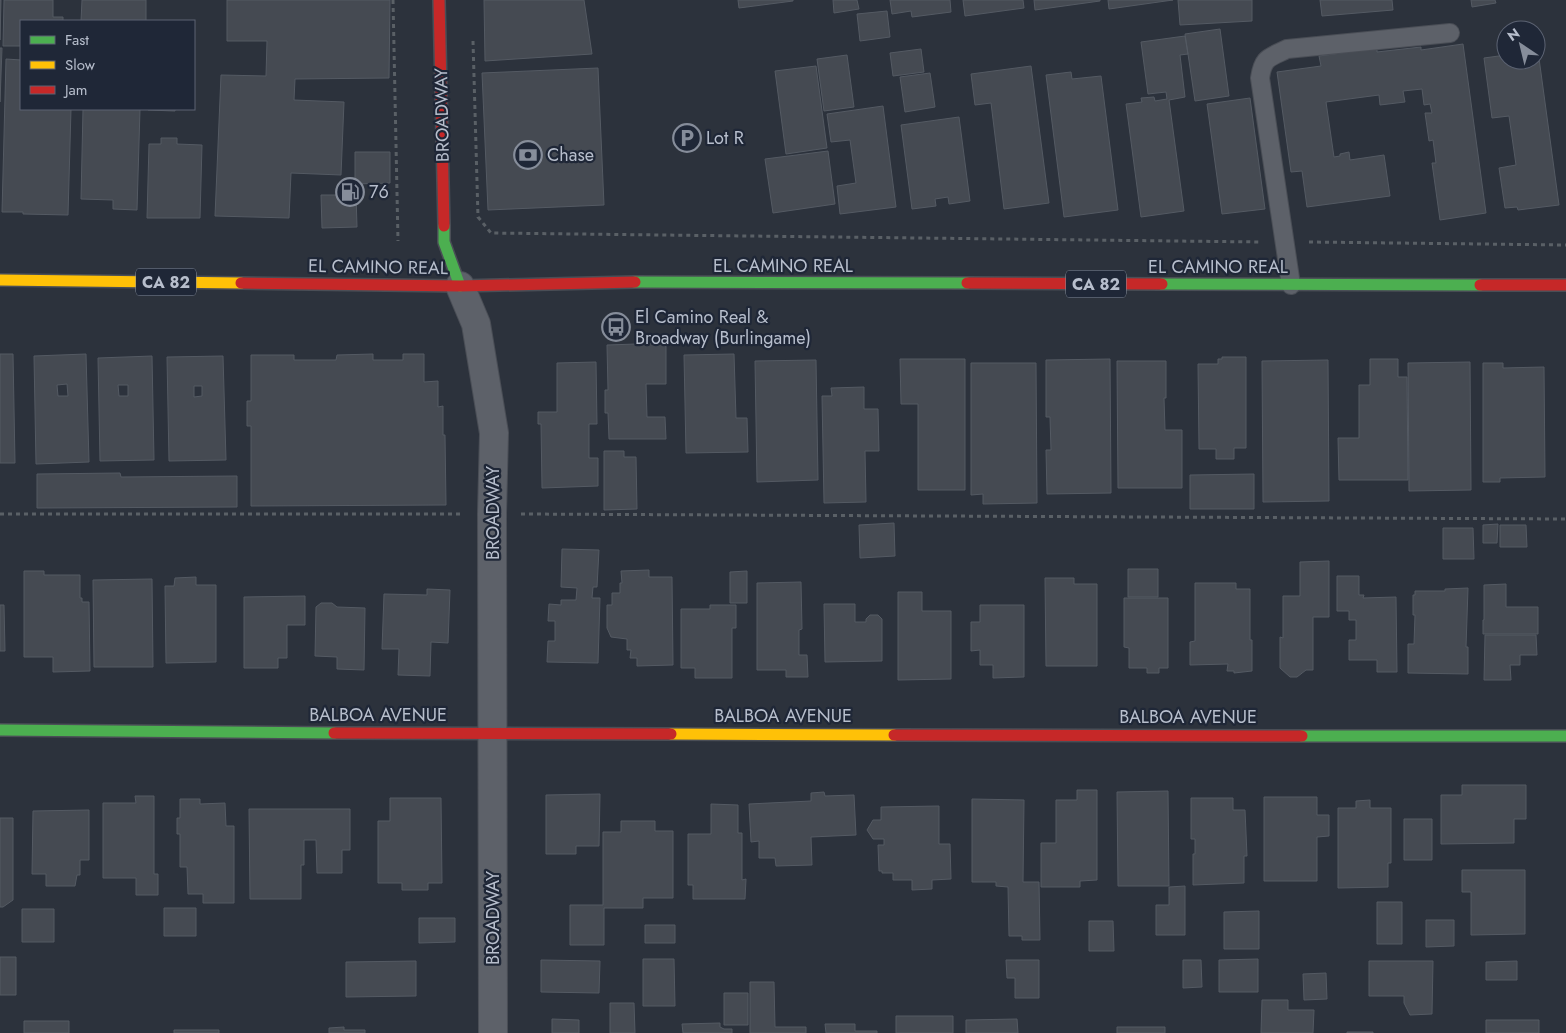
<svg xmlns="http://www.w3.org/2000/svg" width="1566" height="1033" viewBox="0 0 1566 1033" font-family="Jost,sans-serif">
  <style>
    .building { fill: #454a52; stroke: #545a63; fill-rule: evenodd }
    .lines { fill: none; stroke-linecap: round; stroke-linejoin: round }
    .lane-casing { stroke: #4a4e56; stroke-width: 20 }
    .street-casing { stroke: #4a4e56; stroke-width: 30 }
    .fast-casing { stroke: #4a4e56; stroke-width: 14 }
    .slow-casing { stroke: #4a4e56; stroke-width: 14 }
    .jam-casing { stroke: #4a4e56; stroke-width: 14 }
    .path { stroke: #5a6066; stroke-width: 3; stroke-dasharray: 4 4; stroke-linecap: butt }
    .lane { stroke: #5d6169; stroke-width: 18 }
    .street { stroke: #5d6169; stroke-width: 28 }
    .fast { stroke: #4caf50; stroke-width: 11 }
    .slow { stroke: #ffc107; stroke-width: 11 }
    .jam { stroke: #c62828; stroke-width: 11 }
    .labels { text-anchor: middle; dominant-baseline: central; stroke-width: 4.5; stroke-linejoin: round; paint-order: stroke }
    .shield { fill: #1f2737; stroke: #89919f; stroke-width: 1 }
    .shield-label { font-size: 16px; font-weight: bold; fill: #b7becc }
    .street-label { font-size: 18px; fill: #b7becc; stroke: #1f2737 }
    .poi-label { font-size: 18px; fill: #b7becc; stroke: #1f2737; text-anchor: start }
  </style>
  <rect width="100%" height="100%" fill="#2c323c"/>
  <path class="building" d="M0,0H1L0,40Z
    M4,0H53V17H63V21H21V46H3Z
    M82,0H146V21H81Z
    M227,0H390L389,78L295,79L294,100L344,102L341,175L291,173L289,218L215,216L221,75L266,76L267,41H227Z
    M484,0H584L592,54L485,61Z
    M738,0H793V1L739,8Z
    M833,0H857L859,9L834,13Z
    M890,0H950L951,12L912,17L911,11L892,14Z
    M963,0H1023L1024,8L965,16Z
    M1034,0H1100V1L1035,10Z
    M1108,0H1173L1109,9Z
    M1178,0H1252V21L1180,25Z
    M1320,0H1392L1393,10L1322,16Z
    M1471,0H1495L1496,3L1472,7Z
    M887,11L890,37L860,41L857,14Z
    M1220,29L1229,96L1195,101L1185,34Z
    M1185,36L1188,54L1180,55L1185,97L1169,100L1184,211L1141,217L1126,104L1142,102L1141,98L1154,97L1155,101L1167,99L1166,92L1148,94L1141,42Z
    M1463,44L1486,213L1440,220L1432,163H1436L1433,140L1429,141L1425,113H1432L1430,104L1424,105L1422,89L1403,91L1405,102L1380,105L1379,95L1326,102L1334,157L1340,156V154L1349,152L1350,160L1384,155L1390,196L1307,207L1302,171L1291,172L1277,72L1321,66L1319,56L1377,48V52L1421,47V50Z
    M0,48H2L0,102Z
    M921,49L924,72L893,76L890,53Z
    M1536,51H1538L1559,205L1518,210L1517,207L1505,208L1499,168L1516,165L1509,116L1492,118L1484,58L1506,55V60H1536Z
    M847,55L854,107L824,111L817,59Z
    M6,59L21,60V109H71L68,215L23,214V212H2Z
    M816,66L827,148L786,154L775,71Z
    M1031,66L1049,203L1004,209L991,103L975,105L971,74Z
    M598,68L604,205L488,210L482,73Z
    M1071,72L1072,79L1101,76L1118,210L1064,217L1046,75Z
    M930,73L935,107L905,112L900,77Z
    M1250,98L1265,209L1222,214L1207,104Z
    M883,106L896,207L840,214L837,186L856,183L850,140L831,142L827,114Z
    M83,109H140L137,210L113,209V200L81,199Z
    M148,109H175V111L148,110Z
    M959,117L970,201L949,204L948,197L935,199L936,206L912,209L901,125Z
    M161,138H177V144L202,145L200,218H147L149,144H161Z
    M828,151L835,204L773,213L765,159Z
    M355,152H390V183L355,184Z
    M321,195H356L357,227L322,228Z
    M666,343V384H646L647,417H665L666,439H609L608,413H605V390H608L607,345Z
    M0,354H13L15,463H0Z
    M86,354L89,462L36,464L34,356ZM67,384L68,396H58L57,385Z
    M373,354V360H403V354H424V382L438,381V407L443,406V435H445L446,505L251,506V426H247V401H251V355H294V360H336L337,355Z
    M734,354L736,418H747L748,452L686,453L684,355Z
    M152,356L154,460L100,461L98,358ZM118,385H128V396H119Z
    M223,356L226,460L169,461L167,357ZM194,386H202V396L194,397Z
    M1222,357H1246V448H1234V459H1216V449H1199L1198,364H1218V359H1222Z
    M900,359H965V490H918V404H901Z
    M1110,359L1111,493L1047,494L1046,450H1051L1050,417H1046V360Z
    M1370,359H1398V377H1407L1408,480H1339L1338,438H1359V385H1370Z
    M816,360L818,480L757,482L755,361Z
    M1328,360L1329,501L1263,502L1262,361Z
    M1117,361H1166V398H1164L1165,430H1182V488H1118Z
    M596,362L597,424H589V458H598V486L542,488L541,424H538V412H557V363Z
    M1470,362L1471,490L1409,491L1408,363Z
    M971,363H1036L1037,503L983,504V494L971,495Z
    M1483,363H1503V368L1544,367L1545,477L1500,478V482H1483Z
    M864,387V409H878L879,451H865L866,502L824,503L822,396H832L831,388Z
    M604,451H624V457H636L637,509L604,510Z
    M120,473L121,477L237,476V507L37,508V474Z
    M1254,474V509H1190V475Z
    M894,523L895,556L860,558L859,525Z
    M1498,524L1497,543H1483V525Z
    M1500,525H1526L1527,547H1500Z
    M1443,528H1473L1474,559H1443Z
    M562,549L599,550L597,587H593L592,598H600L598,663L547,662L548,641H555V621H548L549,604L561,605V600H576L577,588L561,587Z
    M1329,561V617H1313V670H1306L1297,677H1290L1280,668V637L1283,638V596H1300V562Z
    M1128,569H1158V597H1128Z
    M649,570V577H672L673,665L637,666V658H630L631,650H627V639L611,637L607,628V605H612V593H620V583H622L621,571Z
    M24,571H44V575H80V598H82V602H89L90,671L53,672V657H24Z
    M747,571V603H730V572Z
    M1337,576H1359V595H1364L1363,598L1396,597L1397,672H1377V660H1349V640H1356V620H1349V611H1337Z
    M196,577V585H216V662L166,663L165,586H174L175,578Z
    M1045,578H1074V584H1097V666H1046Z
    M152,579L153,667H94L93,580Z
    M801,582L802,629L799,630V655H807L808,677H786V670H757V583Z
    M1195,583H1236V589H1250V640H1252V671L1234,673V671H1227L1228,664L1190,665V642L1195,641Z
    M1506,584V607H1538V634H1483V620H1484V585Z
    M1468,588L1466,647H1468V674L1408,673V644H1414L1415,615H1413V595H1415V591H1445V589Z
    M427,589L450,590L448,643L431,642L430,676L398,675L399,649H382L384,594L427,595Z
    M898,592H922V611H951V679L898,680Z
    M305,596V625H287V658H278V668H244V597Z
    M1124,598H1168V668H1159V673H1147V668H1129V648L1124,647Z
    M321,603H332L337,607L365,608L364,670L337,669V657L315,656L316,607Z
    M824,604H855V622H866V619L870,615H878L882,619V661L825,662Z
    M0,605H4L5,651H0Z
    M710,605H736V628H732V678H695V668H681V609H710Z
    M980,605H1024V677L993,678V665H980V650L971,651V622H980Z
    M1485,635H1536L1537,655H1520V665H1510L1511,680H1484Z
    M1462,785H1526V819H1514V843L1441,844V795H1462Z
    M1077,790H1097V880L1080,881V887H1041V843H1056V800H1077Z
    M1168,791L1169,886H1118L1117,792Z
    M824,792L825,796L854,795L856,835L811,837L812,865L776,866L775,858H759V841L751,842L749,804L811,801V793Z
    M600,794L599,846H576V854H546V795Z
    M135,796H154V874H158V895H136V878H103V803H136Z
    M1264,797H1317V815H1329V836L1317,837V881H1264Z
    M390,798H441L442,883H428V890H402V883H378V821H390Z
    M1191,798H1233V810H1245L1247,856H1244V883L1193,885V854H1195V839H1191Z
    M180,799H200V804L225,803L226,826H234V903H203V894H188L187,867H180V834H177V818H180Z
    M972,799L1024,800L1023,882H1039L1040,940H1022V936H1009L1008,887L996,886V882H972Z
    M1370,800V808H1391V863H1388V887L1338,888V808H1356V801Z
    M711,804L738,805V833H742V880L746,879L745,899H693V885H688V834H711Z
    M939,806V844H950L951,879L932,880V889L912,890V880H893V873H882V871H879L878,845H884V839H873L867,830L873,820H881V807Z
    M249,809H350V850H342V873H317L316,840H304V865H301V899H250Z
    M89,810V860H80V875H77L75,886H46V874H32L33,811Z
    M0,818H13V900L3,907H0Z
    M1404,819H1432V860H1404Z
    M621,821H655V831H673V898H643V908H604V945H570V905H603V832H621Z
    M1462,870H1525V934L1471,935V892H1462Z
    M1185,886V935H1156V905H1169V887Z
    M1377,902H1402V944H1377Z
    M164,908H196V936H164Z
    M22,909H54V942H22Z
    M1259,911V949H1224V912Z
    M419,918H455V942L419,943Z
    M1426,920H1454V946L1426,947Z
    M1089,921H1113L1114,951H1089Z
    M645,925H675V943H645Z
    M0,957H16V995H0Z
    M643,959H674L675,1006H643Z
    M1258,959V992H1219V960Z
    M541,960L600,961L599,993L541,992Z
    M1006,960H1039V998H1015V978H1007Z
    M1183,960H1201L1202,987L1183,988Z
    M416,961V996L346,997V962Z
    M1369,961H1433L1432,1014L1410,1015L1404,1003V996H1369Z
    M1517,961V980H1486V962Z
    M1326,973L1327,999L1304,1000L1303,974Z
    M750,982H774L775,1027H806V1033H750Z
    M724,993H748V1025H724Z
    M1262,1000H1288V1010H1314L1313,1033H1261Z
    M610,1003H634L635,1033H610Z
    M896,1016H953V1033H896Z
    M552,1019L579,1020V1033H552Z
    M1017,1019L1018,1033H966V1020Z
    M1486,1020H1539V1033H1486Z
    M24,1021H69V1033H24Z
    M720,1023V1027L724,1029H732V1033H683L682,1024Z
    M825,1024H855V1031H877V1033H826Z
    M344,1027V1030H365V1033H329V1028Z
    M1117,1027H1165V1033H1117Z
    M174,1030H219V1033H174Z
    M1347,1032H1373V1033H1347Z"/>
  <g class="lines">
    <defs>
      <path id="lane" d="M1291,285L1260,78C1263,57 1269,58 1287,49L1450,33"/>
      <path id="street" d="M460,286L476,324L494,433L492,514L493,1033"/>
      <path id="fast" d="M444,226V242L460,286
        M635,282L967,283
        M1162,284L1480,285
        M0,730L334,733
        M1302,736H1566"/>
      <path id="slow" d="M0,280L241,283
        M671,734L894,735"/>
      <path id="jam" d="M439,0L444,226
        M241,283L460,286L635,282
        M967,283L1162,284
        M1480,285H1566
        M334,733L671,734
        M894,735L1302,736"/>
    </defs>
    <use href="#lane" class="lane-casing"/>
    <use href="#street" class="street-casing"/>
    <use href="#fast" class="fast-casing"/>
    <use href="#slow" class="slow-casing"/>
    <use href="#jam" class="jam-casing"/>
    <path class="path" d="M393,0L398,241
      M473,41L478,217L491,233L1261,242
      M1309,242L1566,245
      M0,514H462
      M521,514L1566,519"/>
    <use href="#lane" class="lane"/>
    <use href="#street" class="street"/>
    <use href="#fast" class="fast"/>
    <use href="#slow" class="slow"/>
    <use href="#jam" class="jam"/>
  </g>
  <defs>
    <symbol id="parking-ring" viewBox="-11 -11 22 22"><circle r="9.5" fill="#1f2737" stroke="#868d9a" stroke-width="1.5"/><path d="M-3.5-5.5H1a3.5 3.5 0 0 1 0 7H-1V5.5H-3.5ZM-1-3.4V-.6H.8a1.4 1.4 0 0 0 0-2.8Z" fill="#868d9a"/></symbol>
    <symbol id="bank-ring" viewBox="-11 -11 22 22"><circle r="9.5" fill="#1f2737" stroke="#868d9a" stroke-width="1.5"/><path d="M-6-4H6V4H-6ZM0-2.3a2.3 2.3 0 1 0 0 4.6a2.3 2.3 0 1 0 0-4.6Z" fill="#868d9a"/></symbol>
    <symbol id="fuel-ring" viewBox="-11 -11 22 22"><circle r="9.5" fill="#1f2737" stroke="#868d9a" stroke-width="1.5"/><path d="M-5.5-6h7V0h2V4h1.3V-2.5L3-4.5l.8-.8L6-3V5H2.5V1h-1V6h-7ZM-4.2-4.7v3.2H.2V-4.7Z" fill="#868d9a"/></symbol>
    <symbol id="bus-ring" viewBox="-11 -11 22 22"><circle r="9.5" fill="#1f2737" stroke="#868d9a" stroke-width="1.5"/><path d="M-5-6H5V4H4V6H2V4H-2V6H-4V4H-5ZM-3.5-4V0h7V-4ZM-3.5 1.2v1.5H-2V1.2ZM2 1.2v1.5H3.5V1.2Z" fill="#868d9a"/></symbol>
  </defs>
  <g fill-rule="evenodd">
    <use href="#parking-ring" x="671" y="122" width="32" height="32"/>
    <use href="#bank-ring" x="512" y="139" width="32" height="32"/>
    <use href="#fuel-ring" x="334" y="176" width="32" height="32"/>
    <use href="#bus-ring" x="600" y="311" width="32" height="32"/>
  </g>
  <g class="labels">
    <g class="shield">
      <rect x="136" y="268.5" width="60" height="27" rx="4"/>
      <rect x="1066" y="270.5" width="60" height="27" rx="4"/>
    </g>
    <g class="shield-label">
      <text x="166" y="282">CA 82</text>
      <text x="1096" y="284">CA 82</text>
    </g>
    <g class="street-label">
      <text transform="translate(442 115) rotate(-91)">BROADWAY</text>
      <text x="783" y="266">EL CAMINO REAL</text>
      <text transform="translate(378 267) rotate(1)">EL CAMINO REAL</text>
      <text x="1218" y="267">EL CAMINO REAL</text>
      <text transform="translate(493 513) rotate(-90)">BROADWAY</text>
      <text x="378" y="715">BALBOA AVENUE</text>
      <text x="783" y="716">BALBOA AVENUE</text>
      <text x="1188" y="717">BALBOA AVENUE</text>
      <text transform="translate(493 918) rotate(-90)">BROADWAY</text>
    </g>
    <g class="poi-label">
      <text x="706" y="138">Lot R</text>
      <text x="547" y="155">Chase</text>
      <text x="369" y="192">76</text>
      <text x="635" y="317">El Camino Real &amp;<tspan x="635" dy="21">Broadway (Burlingame)</tspan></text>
    </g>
  </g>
  <rect x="20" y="20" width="175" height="90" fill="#1f2737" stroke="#5c6373"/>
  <rect x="30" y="36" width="25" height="8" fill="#4caf50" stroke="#5c6373"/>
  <text x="65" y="45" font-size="15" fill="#b7becc">Fast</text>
  <rect x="30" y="61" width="25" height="8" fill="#ffc107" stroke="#5c6373"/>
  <text x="65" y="70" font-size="15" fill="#b7becc">Slow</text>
  <rect x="30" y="86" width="25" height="8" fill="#c62828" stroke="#5c6373"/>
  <text x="65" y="95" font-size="15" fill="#b7becc">Jam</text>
  <g transform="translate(1521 45) rotate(325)"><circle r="24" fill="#1f2737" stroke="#5c6373"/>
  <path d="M0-4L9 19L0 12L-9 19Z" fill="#868d9a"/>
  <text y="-8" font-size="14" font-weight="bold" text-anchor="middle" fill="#b7becc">N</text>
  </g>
</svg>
